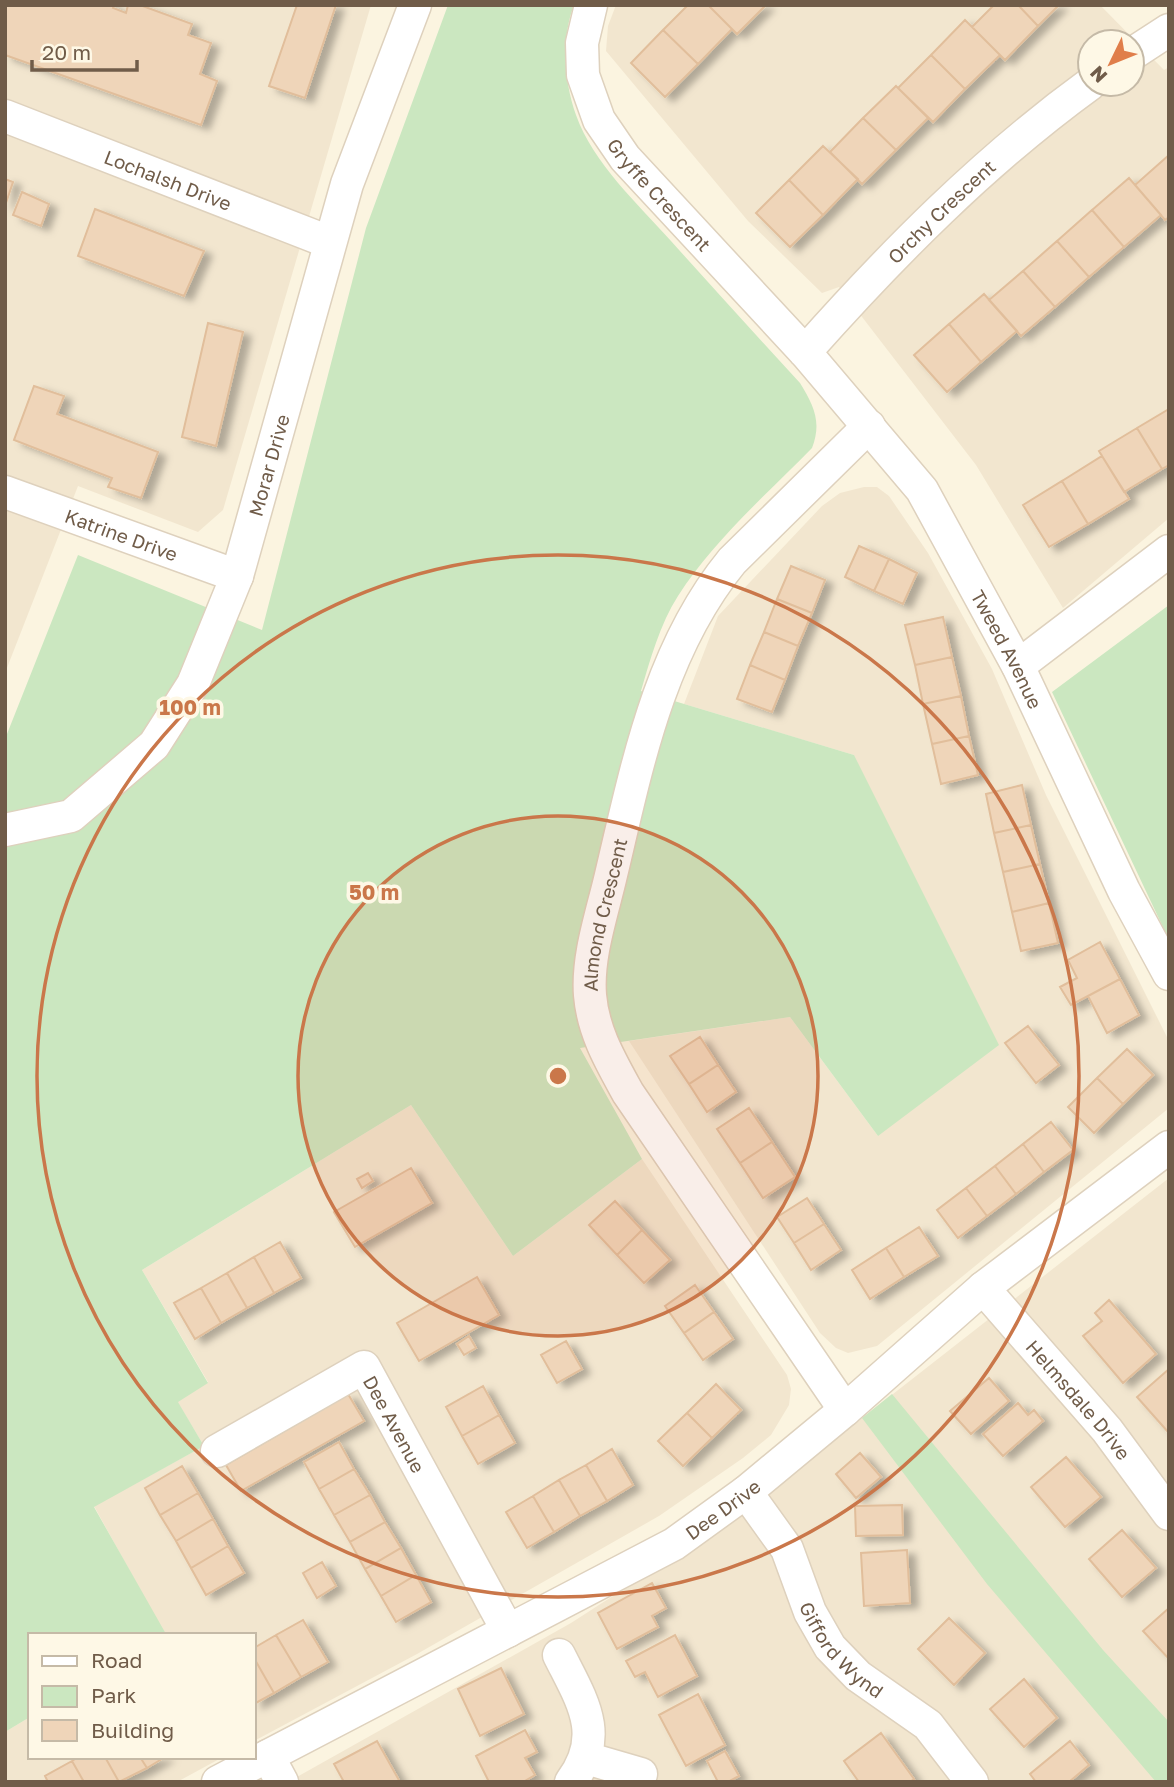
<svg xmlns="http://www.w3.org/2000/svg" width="1174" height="1787" viewBox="0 0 1174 1787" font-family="'Golos Text',sans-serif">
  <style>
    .residential { fill: #f2e6cf; fill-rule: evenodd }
    .green { fill: #cbe7c0 }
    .building { fill: #efd5b9; stroke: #e1be9b; stroke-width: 2; filter: url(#shadow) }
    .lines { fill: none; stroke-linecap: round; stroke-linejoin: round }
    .minor-casing { stroke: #ded1bd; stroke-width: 35 }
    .minor { stroke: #fff; stroke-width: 32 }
    .ring { fill: none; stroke: #ca774a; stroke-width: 3.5 }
    .labels { text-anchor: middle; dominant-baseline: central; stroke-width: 7; stroke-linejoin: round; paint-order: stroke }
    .street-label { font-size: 19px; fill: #705c49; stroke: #fef8e6 }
    .centre { fill: #ca774a; stroke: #fef8e6; stroke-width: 3.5 }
    .ring-label { font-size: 21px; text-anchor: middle; font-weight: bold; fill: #ca774a; stroke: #fef8e6; stroke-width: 7; stroke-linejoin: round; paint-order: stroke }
  </style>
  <defs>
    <filter id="shadow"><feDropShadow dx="8" dy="4.5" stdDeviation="3.5" flood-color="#0004"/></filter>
  </defs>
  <rect width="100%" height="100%" fill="#fbf4e0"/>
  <path class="residential" d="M5,5H371L223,510L198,532L78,486L5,673Z
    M616,5H1100L1164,70L1169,67V518L1063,608L976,465L839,287L822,293L748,221L606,51L608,26ZM1090,42H1132V84H1090Z
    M864,487H877L889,496L928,553L992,669L1046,795L1169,1041V1108L877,1346L848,1353L836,1348L820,1333L629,1041L790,1017L878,1136L854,755L684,704L718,616L822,506L840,493Z
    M411,1105L513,1256L642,1159L787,1375L791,1389L789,1405L771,1435L743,1458L659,1516L417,1654L254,1741V1635H165L94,1506L204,1446L177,1401L208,1382L142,1270Z
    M1169,1178V1782H288L571,1623L737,1516Z
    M30,1717V1757H223L177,1782H5V1732Z"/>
  <path class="green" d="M448,5H574C561,38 564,82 576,115C593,163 638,204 671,241C714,289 757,336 800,383C814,406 822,422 812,448C766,495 714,540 678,596C660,624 650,660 641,691L854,755L999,1045L878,1136L790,1017L580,1048L642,1159L513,1256L411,1105L142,1270L208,1383L178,1402L204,1446L94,1507L166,1634L30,1635V1717L5,1732V739L78,555L262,630L366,228Z
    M1169,605V940L1052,692Z
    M892,1394L1103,1650L1169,1722V1782H1156L987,1584L862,1418Z"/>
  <path class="building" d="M5,5H114L113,8L126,13L128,5H140L192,24L188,35L211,43L200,74L217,81L201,125L5,55Z
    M297,5H336L305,98L269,86Z
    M688,5H708L732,29L698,64L663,30Z
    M708,5H766L737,34Z
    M994,5H1018L1038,26L1005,60L972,27Z
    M1018,5H1059L1038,26Z
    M965,20L1000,55L965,89L931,55Z
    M663,30L698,64L665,97L631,63Z
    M931,55L965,89L933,122L898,88Z
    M896,86L928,118L896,150L863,118Z
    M863,118L896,150L862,184L830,152Z
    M823,146L858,179L823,215L789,180Z
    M1169,155V217L1165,220L1135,185Z
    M1129,178L1161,215L1124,247L1092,210Z
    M5,179L13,182L5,206Z
    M789,180L823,215L790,247L756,213Z
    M22,192L49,204L41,226L13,215Z
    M95,209L204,251L184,296L78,256Z
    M1092,210L1124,247L1089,277L1057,241Z
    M1057,241L1089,277L1055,307L1023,271Z
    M1023,271L1055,307L1021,336L989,300Z
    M984,294L1017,331L981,362L949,324Z
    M208,323L243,332L216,446L182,437Z
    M949,324L981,362L947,392L914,355Z
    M34,386L64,396L57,414L158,452L141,498L108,487L112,478L14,440Z
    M1169,409V465L1162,469L1137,428Z
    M1137,428L1162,469L1124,492L1099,451Z
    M1102,456L1129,499L1088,524L1062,481Z
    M1062,481L1088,524L1049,547L1023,505Z
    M859,546L889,559L874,591L845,577Z
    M889,559L917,573L903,604L874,591Z
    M791,566L825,580L812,613L777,599Z
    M777,599L812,613L798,646L764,632Z
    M943,617L952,657L915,665L905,625Z
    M764,632L798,646L785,680L750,665Z
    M952,657L961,696L923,704L915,665Z
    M750,665L785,680L772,712L737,699Z
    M961,696L969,736L932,744L923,704Z
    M969,736L978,775L941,784L932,744Z
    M1022,785L1031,825L994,833L986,794Z
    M1031,825L1040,864L1003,872L994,833Z
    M1040,864L1049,903L1012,912L1003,872Z
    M1049,903L1058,943L1021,951L1012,912Z
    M1100,942L1120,979L1071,1005L1060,987L1077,978L1068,960Z
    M1120,979L1139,1015L1107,1033L1088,996Z
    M1028,1026L1059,1065L1036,1083L1005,1043Z
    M700,1037L718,1065L689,1084L670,1056Z
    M1127,1049L1153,1075L1123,1104L1097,1078Z
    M718,1065L736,1092L707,1112L689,1084Z
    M1097,1078L1123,1104L1094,1133L1068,1107Z
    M749,1108L772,1142L740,1163L717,1129Z
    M1051,1122L1073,1150L1044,1172L1023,1144Z
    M772,1142L795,1177L763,1198L740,1163Z
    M1023,1144L1044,1172L1016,1194L995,1166Z
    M995,1166L1016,1194L987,1216L966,1188Z
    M411,1168L432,1203L355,1247L334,1212Z
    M368,1173L373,1181L362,1188L357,1179Z
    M966,1188L987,1216L958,1238L937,1210Z
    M807,1198L824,1224L794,1243L777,1217Z
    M615,1201L642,1230L617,1255L589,1225Z
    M824,1224L841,1250L811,1270L794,1243Z
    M919,1227L938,1256L904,1277L886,1248Z
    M642,1230L670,1260L644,1283L617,1255Z
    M280,1242L301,1278L274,1293L254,1257Z
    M886,1248L904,1277L870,1299L852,1270Z
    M254,1257L274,1293L247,1308L227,1273Z
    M227,1273L247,1308L221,1323L201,1288Z
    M477,1277L499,1315L419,1361L397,1323Z
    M695,1285L714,1312L684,1333L665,1306Z
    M201,1288L221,1323L195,1339L174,1303Z
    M1109,1300L1156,1354L1123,1383L1083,1336L1102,1321L1095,1313Z
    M714,1312L733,1339L703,1360L684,1333Z
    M469,1336L476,1348L464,1355L457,1344Z
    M566,1341L582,1369L557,1383L541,1355Z
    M1169,1369V1433L1137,1397Z
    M989,1378L1009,1401L971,1434L950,1411Z
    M716,1384L741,1410L712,1438L687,1413Z
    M483,1386L499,1415L462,1436L446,1407Z
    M348,1394L364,1421L241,1491L226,1465Z
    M1018,1403L1028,1415L1034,1410L1043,1421L1003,1456L983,1434Z
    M687,1413L712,1438L683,1466L658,1441Z
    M499,1415L515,1443L478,1464L462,1436Z
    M339,1442L354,1469L319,1489L304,1462Z
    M612,1449L633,1485L607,1501L586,1465Z
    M860,1453L881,1477L856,1498L836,1474Z
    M1066,1457L1101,1497L1065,1527L1031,1487Z
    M586,1465L607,1501L580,1516L559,1480Z
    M182,1466L198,1493L160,1515L145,1488Z
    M354,1469L370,1495L334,1515L319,1489Z
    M559,1480L580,1516L554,1532L533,1496Z
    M198,1493L213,1519L176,1541L160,1515Z
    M370,1495L385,1522L350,1542L334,1515Z
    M533,1496L554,1532L527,1548L506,1512Z
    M902,1505L903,1535L856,1536L855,1506Z
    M213,1519L228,1546L191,1568L176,1541Z
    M385,1522L401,1548L365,1569L350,1542Z
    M1122,1530L1156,1568L1122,1597L1089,1559Z
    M228,1546L244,1573L206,1595L191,1568Z
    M401,1548L416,1575L381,1596L365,1569Z
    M907,1550L910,1603L864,1606L861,1553Z
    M322,1562L336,1586L317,1598L303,1573Z
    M416,1575L431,1602L396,1622L381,1596Z
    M652,1583L666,1608L652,1616L658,1627L617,1649L598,1613Z
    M1169,1608V1659L1143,1631Z
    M949,1618L985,1653L954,1685L918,1649Z
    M303,1620L328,1662L301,1677L276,1635Z
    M276,1635L301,1677L274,1693L254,1658V1648Z
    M675,1635L697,1676L658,1697L645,1672L635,1677L626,1661Z
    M254,1658L274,1693L254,1704Z
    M501,1668L524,1714L480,1736L458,1689Z
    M1024,1679L1057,1718L1024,1747L990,1709Z
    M698,1694L725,1745L686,1766L659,1715Z
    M525,1730L537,1752L525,1758L535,1775L523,1782H489L476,1756Z
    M881,1733L914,1779L910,1782H859L844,1761Z
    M377,1741L400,1782H344L334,1764Z
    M1070,1741L1089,1765L1069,1782H1036L1030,1774Z
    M725,1751L739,1776L728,1782H718L707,1761Z
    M78,1757H105L119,1782H84L72,1761Z
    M105,1757H140L147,1768L119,1782Z
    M140,1757H165L147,1768Z
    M72,1761L84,1782H48L45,1776Z"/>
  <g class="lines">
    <defs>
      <g id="minor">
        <path id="s1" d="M591,5L582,43L583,75L599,120L625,158L805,352L922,490L1018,666L1124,891L1169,974"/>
        <path d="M1132,54L1169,30"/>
        <path id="s2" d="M5,116L329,242"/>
        <path id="s3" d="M805,352C892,254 984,161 1090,84"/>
        <path id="s4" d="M5,492L237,576"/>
        <path d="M1018,666L1169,551"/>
        <path id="s5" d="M5,830L71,816L154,745L193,684L237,576L347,184L415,5"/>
        <path id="s6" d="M983,1288L1107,1430L1169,1514"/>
        <path id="s7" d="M845,1410L628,1093C611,1062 593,1032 590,995C587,956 602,914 611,875C637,766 659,650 732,561L869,426"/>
        <path id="s8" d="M217,1451L364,1367L508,1631"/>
        <path id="s9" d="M746,1492L787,1549L810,1612L830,1647L858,1676L928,1725L972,1782"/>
        <path d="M559,1655C582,1701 606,1735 571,1782"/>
        <path d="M268,1756L282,1782"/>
        <path d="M586,1758L641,1774"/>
        <path id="s10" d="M218,1782L674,1544L746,1492L845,1410L983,1288L1169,1147"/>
      </g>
    </defs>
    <use href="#minor" class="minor-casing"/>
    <use href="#minor" class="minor"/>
  </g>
  <circle cx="558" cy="1076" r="260" fill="#ca774a" fill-opacity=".12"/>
  <g class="ring">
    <circle cx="558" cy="1076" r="260"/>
    <circle cx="558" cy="1076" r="521"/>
  </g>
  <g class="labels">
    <g class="street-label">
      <text stroke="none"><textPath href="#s2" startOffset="175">Lochalsh Drive</textPath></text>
      <text stroke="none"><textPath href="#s1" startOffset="215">Gryffe Crescent</textPath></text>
      <text stroke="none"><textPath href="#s3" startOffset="196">Orchy Crescent</textPath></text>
      <text stroke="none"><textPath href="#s5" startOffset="481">Morar Drive</textPath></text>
      <text stroke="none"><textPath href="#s4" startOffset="124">Katrine Drive</textPath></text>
      <text stroke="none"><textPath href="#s1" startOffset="791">Tweed Avenue</textPath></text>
      <text stroke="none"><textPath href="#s7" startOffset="572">Almond Crescent</textPath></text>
      <text stroke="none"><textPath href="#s6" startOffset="147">Helmsdale Drive</textPath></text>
      <text stroke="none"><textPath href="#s8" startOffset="234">Dee Avenue</textPath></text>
      <text stroke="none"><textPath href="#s10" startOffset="574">Dee Drive</textPath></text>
      <text stroke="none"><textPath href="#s9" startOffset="187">Gifford Wynd</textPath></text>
    </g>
  </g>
  <circle cx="558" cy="1076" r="10" class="centre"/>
  <g class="ring-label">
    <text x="190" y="715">100 m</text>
    <text x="374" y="900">50 m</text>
  </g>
  <rect width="1174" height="1787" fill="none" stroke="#705c49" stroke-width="14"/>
  <rect x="28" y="1633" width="228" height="126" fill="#fef8e6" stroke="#c5baa7" stroke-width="2"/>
  <rect x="42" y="1656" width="35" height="10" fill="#ffffff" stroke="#c5baa7" stroke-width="2"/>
  <text x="91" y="1668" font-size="21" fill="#705c49">Road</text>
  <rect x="42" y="1686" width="35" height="21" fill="#cbe7c0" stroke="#c5baa7" stroke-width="2"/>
  <text x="91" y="1703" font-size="21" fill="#705c49">Park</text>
  <rect x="42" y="1720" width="35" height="21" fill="#efd5b9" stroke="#c5baa7" stroke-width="2"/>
  <text x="91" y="1738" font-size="21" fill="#705c49">Building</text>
  <g transform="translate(1111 63) rotate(227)"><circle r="33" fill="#fef8e6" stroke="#c5baa7" stroke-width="2"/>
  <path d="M0-5L12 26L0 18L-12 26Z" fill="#e07e4a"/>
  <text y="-10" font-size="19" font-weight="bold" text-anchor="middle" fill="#705c49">N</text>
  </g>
  <path d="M32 60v10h105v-10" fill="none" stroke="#705c49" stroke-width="3.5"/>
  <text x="42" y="60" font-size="21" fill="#705c49" stroke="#fef8e6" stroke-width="5" paint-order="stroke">20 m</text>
</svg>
